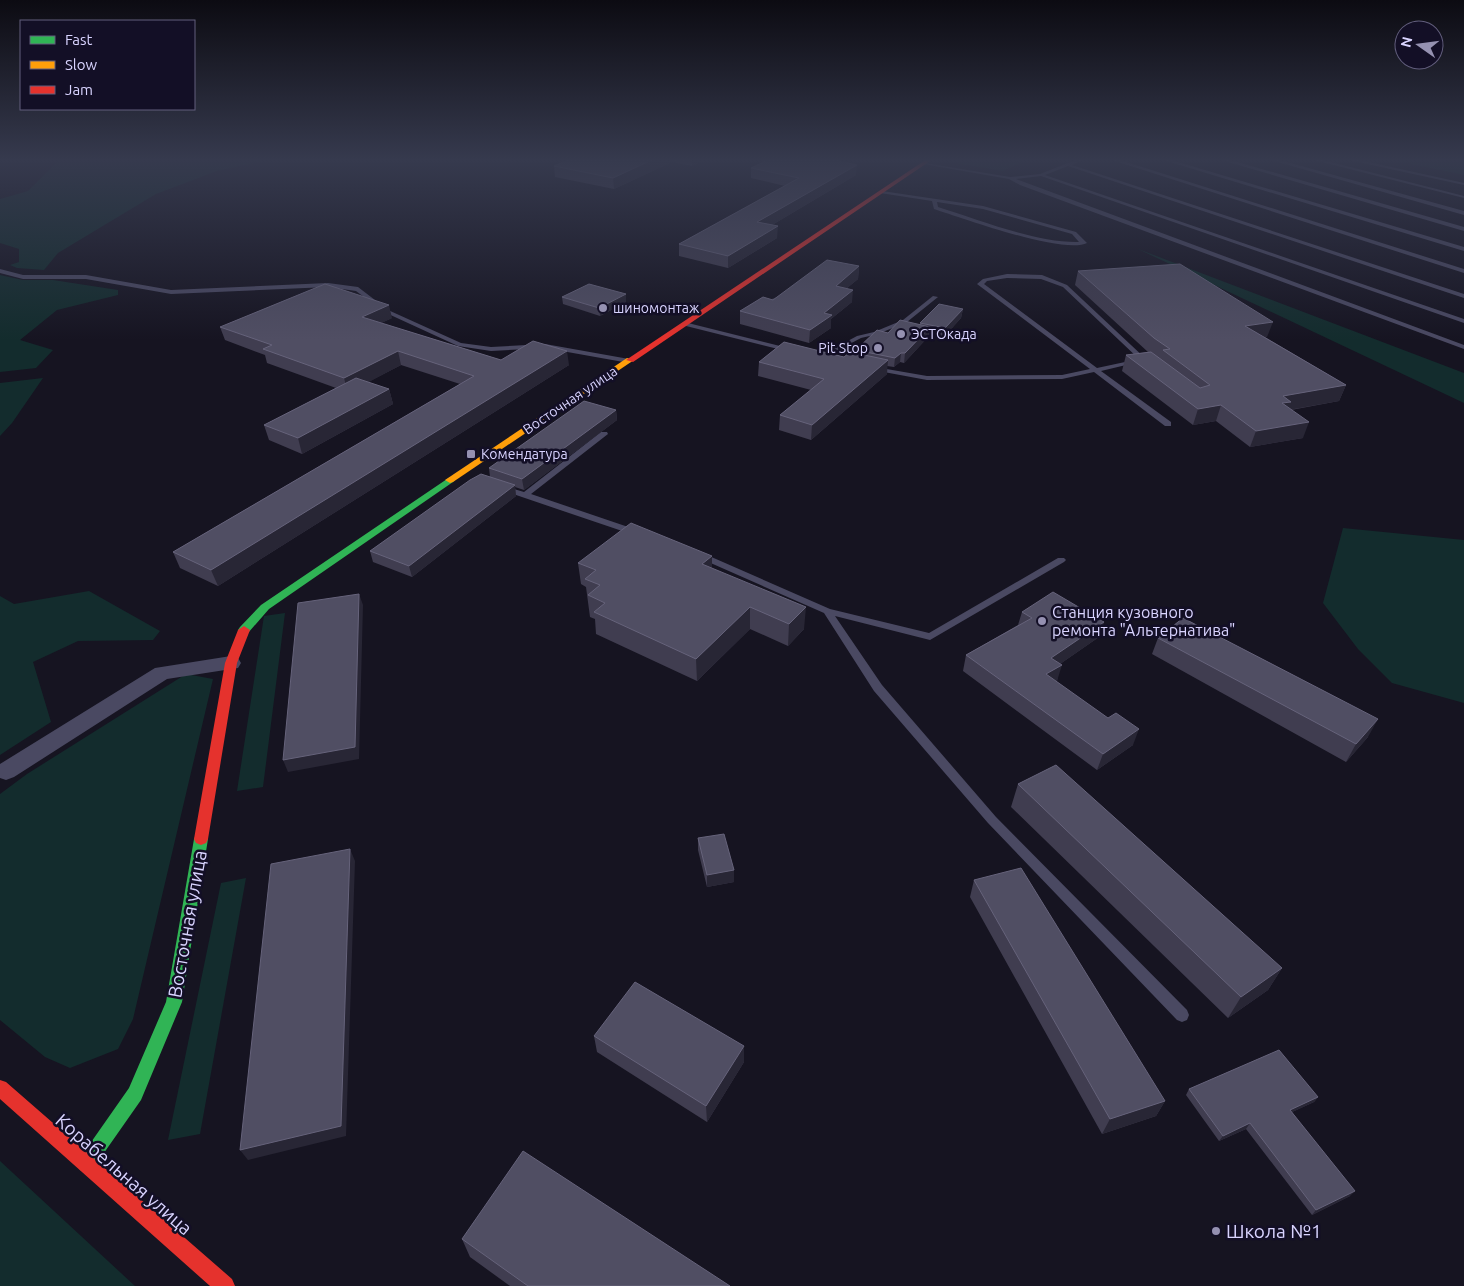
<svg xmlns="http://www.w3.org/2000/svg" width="1464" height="1286" viewBox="0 0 1464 1286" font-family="Ubuntu,sans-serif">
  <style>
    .green { fill: #132c2d }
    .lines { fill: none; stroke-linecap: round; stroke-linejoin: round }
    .lane { fill: #4a4962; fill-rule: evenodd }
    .street { fill: #4a4962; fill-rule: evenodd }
    .fast { fill: #30b455; fill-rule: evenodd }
    .slow { fill: #ff9f0a; fill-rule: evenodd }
    .jam { fill: #e5322d; fill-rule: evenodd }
    .wall { fill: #403d50 }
    .shaded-wall { fill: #282635 }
    .building { fill: #504e63; stroke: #66637b }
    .poi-dot { fill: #9591b1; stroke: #130f26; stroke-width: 2 }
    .labels { text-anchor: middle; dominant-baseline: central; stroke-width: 5; stroke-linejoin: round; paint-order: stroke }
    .far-poi-label { font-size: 14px; fill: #d9d4ff; stroke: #130f26; text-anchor: start }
    .far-street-label { font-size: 14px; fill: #d9d4ff; stroke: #130f26 }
    .poi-label { font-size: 16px; fill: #d9d4ff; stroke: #130f26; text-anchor: start }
    .near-street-label { font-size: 19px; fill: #d9d4ff; stroke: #130f26 }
    .near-poi-label { font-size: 19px; fill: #d9d4ff; stroke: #130f26; text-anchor: start }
  </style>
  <rect width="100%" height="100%" fill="#161421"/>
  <path class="green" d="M60,159H272L217,171L156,194L58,253L44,270L17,268L10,265L19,262V249L0,243V199L28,191Z
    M952,159H1030L1003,171L949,162Z
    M1387,159H1464V175Z
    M1138,249L1464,373V403Z
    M0,275L23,280H53L118,290V295L57,310L20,340L53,350L36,368L0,372Z
    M43,378L12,423L0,436V383Z
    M1343,528L1464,540V703L1392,683L1358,649L1323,603Z
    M89,591L160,631L153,640L78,641L33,662L51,722L0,755V596L14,604Z
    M285,613L263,787L237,791L264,616Z
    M186,674L213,679L133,1019L118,1049L70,1068L45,1057L0,1020V794L27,774Z
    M246,878L200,1134L168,1140L221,883Z
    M0,1161L135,1286H0Z"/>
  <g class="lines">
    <path class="lane" d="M1078,159H1085L1072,165L1464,294V298L1068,166L1045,175L1464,319V323L1041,176L1016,179L1464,345V349L1020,185L1009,179L923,164L925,163L1010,177L1040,174Z
      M1109,159H1117L1464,269V273Z
      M1160,159H1168L1464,247V251Z
      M1218,159H1227L1464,227V231Z
      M1267,159H1276L1464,211V215Z
      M1310,159H1319L1464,196V198Z
      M1344,159H1355L1464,183V185Z
      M882,191L983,206L1076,232L1087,243C1064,255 962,218 934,209L932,201L880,193ZM937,202L983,209L1072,234L1079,242C1036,243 980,220 938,207Z
      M0,269L23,275H86L171,290L328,283L358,287L388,310L461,343L491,347L545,344L629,359L632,361L629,363L545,348L491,351L458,346L384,312L356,291L328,287L171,294L86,279H23L0,273Z
      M1007,274L1042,275L1067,285L1147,360L1101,371L1171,422V426H1165L1094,372L1062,379L927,380L873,370L872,369L875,367L927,376L1062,375L1090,369L977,284L983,279ZM1007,278L1041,279L1063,287L1139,359L1097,368L984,284L987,281Z
      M933,296L938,297L907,322L878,334L861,338L823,358L818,357L857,336L874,332L903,320Z
      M684,322L792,349L793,350L790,352L682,325L681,324Z
      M601,432H607L608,434L531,494L640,531L641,533L640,535H634L501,490L500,488L504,486L524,492Z
      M700,552L830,609L929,633L1058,558H1064L1066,560L1064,562L930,640L835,616L882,685L996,817L1187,1010L1189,1015L1187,1020L1182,1022L1177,1020L988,823L874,691L824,613L697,557L695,555L697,553Z"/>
    <path class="street" d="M231,656L238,658L241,663L238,668L167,679L14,777L6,780L0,778V764L155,668Z"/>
    <path class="fast" d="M450,477L455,480L453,482L269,609L248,633H240L238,630L240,627L261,605Z
      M201,833L206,835L208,839L182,1002L141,1100L92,1170L86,1173L80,1170L77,1164L80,1158L129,1088L166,1002L194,839L196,835Z"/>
    <path class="slow" d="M627,358L634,360L453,482L450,483L445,480Z"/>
    <path class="jam" d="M927,159H933L633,362L626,360Z
      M244,626L250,630L237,663L208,839L206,843L201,845L196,843L194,839L225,663L238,630Z
      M0,1080L6,1082L232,1279L235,1286H210L0,1099Z"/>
  </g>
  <path class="wall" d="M570,159H706L692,166L672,162L614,189L555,177L554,166Z
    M751,168L856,175L772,225L777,238L728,268L679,256V244L785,186L751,178Z
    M859,266L858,279L847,288L852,302L831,319V328L809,343L740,324V311Z
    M1078,271L1267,337H1265L1346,385L1339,401L1291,410L1303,438L1250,447L1216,421L1193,425L1122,371L1126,355L1148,352L1075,285Z
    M562,297L626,302L600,316L563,304Z
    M963,309L961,318L943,338L929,335V336L904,363L900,362L894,367L887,366V374L811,440L779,430L780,415L811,390L758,376L759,362L844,357L856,353V350L888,333L920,325V323Z
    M392,318L381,323L501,360L569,365L218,586L180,568L173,552L460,384L401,365L368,382L389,389L393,404L302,454L269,440L264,425L336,388L267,363L265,355L225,340L220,327Z
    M616,410L617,420L524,490L515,487L516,496L412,577L373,562L370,551L490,477L489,468Z
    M712,556V568L804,629L788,646L750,629L697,681L596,634L595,619L590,617L586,587L581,584L578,563Z
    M1022,612L1104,622L1099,637L1060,664L1057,681H1056L1133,745L1097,770L963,671L966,655L1018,625Z
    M1158,638L1368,737L1346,762L1152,654Z
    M1018,784L1282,968L1268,990L1228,1018L1011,807Z
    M698,838L734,870V882L707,887L698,850Z
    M974,880L1165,1101L1156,1116L1102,1134L970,897Z
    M594,1036L744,1062L707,1122L597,1052Z
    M1189,1089L1318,1097L1314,1102L1292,1112L1350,1196L1312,1215L1246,1129L1219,1141L1186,1095Z
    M462,1239L730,1286H510L470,1257Z"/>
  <path class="shaded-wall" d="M654,159H672V162L614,189L613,178Z
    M692,159H706L692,166Z
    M857,165L856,175L757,234V222Z
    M778,226L777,238L728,268V256Z
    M859,266L858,279L835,298L836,286Z
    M853,290L852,302L831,319V328L809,343L810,330L824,313Z
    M626,294V302L600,316L599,308Z
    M389,305L392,318L365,331L362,317Z
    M963,309L961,318L943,338L945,328Z
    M1273,322L1267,337L1240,340L1245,326Z
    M930,327L929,336L904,363L905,353Z
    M398,351L401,365L348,393L344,378Z
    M567,351L569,365L218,586L211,570Z
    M901,353L900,362L894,367L895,358Z
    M888,360L887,374L811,440L812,425Z
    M1346,385L1339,401L1277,412L1283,396Z
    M389,389L393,404L302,454L298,438Z
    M1221,405L1216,421L1193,425L1198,409Z
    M616,410L617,420L524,490L522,479Z
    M1309,422L1303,438L1250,447L1256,431Z
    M515,485L516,496L412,577L409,566Z
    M712,556V578L702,564Z
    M359,594L363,605L359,759L288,772L283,760Z
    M750,607V629L697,681L696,659Z
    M806,607L804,629L788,646L789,624Z
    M1104,622L1099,637L1047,673L1051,658Z
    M1062,665L1057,681L1042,690L1046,674Z
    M1378,719L1368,737L1346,762L1356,744Z
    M1139,729L1133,745L1097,770L1103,754Z
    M350,849L355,861L346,1136L248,1160L240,1150Z
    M734,870V882L707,887V875Z
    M1282,968L1268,990L1228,1018L1241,997Z
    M744,1046V1062L707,1122L706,1106Z
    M1318,1097L1314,1102L1286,1115L1290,1110Z
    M1165,1101L1156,1116L1102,1134L1110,1119Z
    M1250,1123L1246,1129L1219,1141L1223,1136Z
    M1355,1191L1350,1196L1312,1215L1316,1210Z"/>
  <path class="building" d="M570,159H654L613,178L554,166Z
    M770,159H831L857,165L757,222L778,226L728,256L679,244L799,178L751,168Z
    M827,260L859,266L836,286L853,290L824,313L832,315L810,330L740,311L763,297L773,300Z
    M1180,264L1273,322L1245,326L1346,385L1283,396L1291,402L1282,403L1309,422L1256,431L1221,405L1198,409L1126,355L1151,352L1200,388L1210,385L1163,350L1170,349L1154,338L1078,271Z
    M325,284L389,305L362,317L501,360L533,341L567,351L211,570L173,552L474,376L398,351L344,378L263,349L272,345L220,327Z
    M589,284L626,294L599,308L562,297Z
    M939,304L963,309L945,328L920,323Z
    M900,320L930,327L905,353H901L895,358L856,350L877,330L888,333Z
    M784,342L844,357L850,352L888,360L812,425L780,415L824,379L759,362Z
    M356,378L389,389L298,438L264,425Z
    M584,401L616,410L522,479L489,468Z
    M481,474L515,485L409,566L370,551L470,480Z
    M631,523L712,556L702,564L806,607L789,624L750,607L696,659L594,612L605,603L588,595L600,585L585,579L596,570L578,563Z
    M1053,592L1104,622L1051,658L1062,665L1046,674L1108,718L1116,713L1139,729L1103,754L966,655L1032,618L1022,612Z
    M359,594L355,747L283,760L298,603Z
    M1183,618L1378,719L1356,744L1158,638Z
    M1056,765L1282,968L1241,997L1018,784Z
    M724,834L734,870L707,875L698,838Z
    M350,849L341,1126L240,1150L271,864Z
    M1021,868L1165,1101L1110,1119L974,880Z
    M635,982L744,1046L706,1106L594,1036Z
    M1279,1050L1318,1097L1290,1110L1355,1191L1316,1210L1250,1123L1223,1136L1189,1089Z
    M523,1151L730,1286H528L462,1239Z"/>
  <linearGradient id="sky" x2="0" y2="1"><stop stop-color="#0c0b12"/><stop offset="0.47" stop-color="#363a4e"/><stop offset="1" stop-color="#363a4e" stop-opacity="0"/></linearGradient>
  <rect width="1464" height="340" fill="url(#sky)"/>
  <g class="poi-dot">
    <circle cx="603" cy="308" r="5"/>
    <circle cx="901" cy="334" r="5"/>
    <circle cx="878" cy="348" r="5"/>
    <rect x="466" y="449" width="10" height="10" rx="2.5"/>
    <circle cx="1042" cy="621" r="5"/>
    <circle cx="1216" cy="1231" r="5"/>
  </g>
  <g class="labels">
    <g class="far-poi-label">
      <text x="613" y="308">шиномонтаж</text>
      <text x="911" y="334">ЭСТОкада</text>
      <text x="868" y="348" text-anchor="end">Pit Stop</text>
      <text x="481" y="454">Комендатура</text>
    </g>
    <g class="far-street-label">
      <text transform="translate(570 400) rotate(-34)">Восточная улица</text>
    </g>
    <g class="poi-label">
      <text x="1052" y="612">Станция кузовного<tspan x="1052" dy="18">ремонта "Альтернатива"</tspan></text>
    </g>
    <g class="near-street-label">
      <text transform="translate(187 924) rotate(-80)">Восточная улица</text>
      <text transform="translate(124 1174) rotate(41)">Корабельная улица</text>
    </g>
    <g class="near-poi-label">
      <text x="1226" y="1231">Школа №1</text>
    </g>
  </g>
  <rect x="20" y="20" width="175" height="90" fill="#130f26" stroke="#625e7d"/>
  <rect x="30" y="36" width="25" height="8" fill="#30b455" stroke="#625e7d"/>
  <text x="65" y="45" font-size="15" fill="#d9d4ff">Fast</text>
  <rect x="30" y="61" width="25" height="8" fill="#ff9f0a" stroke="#625e7d"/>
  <text x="65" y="70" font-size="15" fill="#d9d4ff">Slow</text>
  <rect x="30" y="86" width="25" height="8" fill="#e5322d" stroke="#625e7d"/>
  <text x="65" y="95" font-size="15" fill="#d9d4ff">Jam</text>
  <g transform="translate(1419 45) rotate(284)"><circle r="24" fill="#130f26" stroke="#625e7d"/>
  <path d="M0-4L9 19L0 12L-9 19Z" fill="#9591b1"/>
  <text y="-8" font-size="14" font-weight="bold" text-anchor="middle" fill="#d9d4ff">N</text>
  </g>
</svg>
